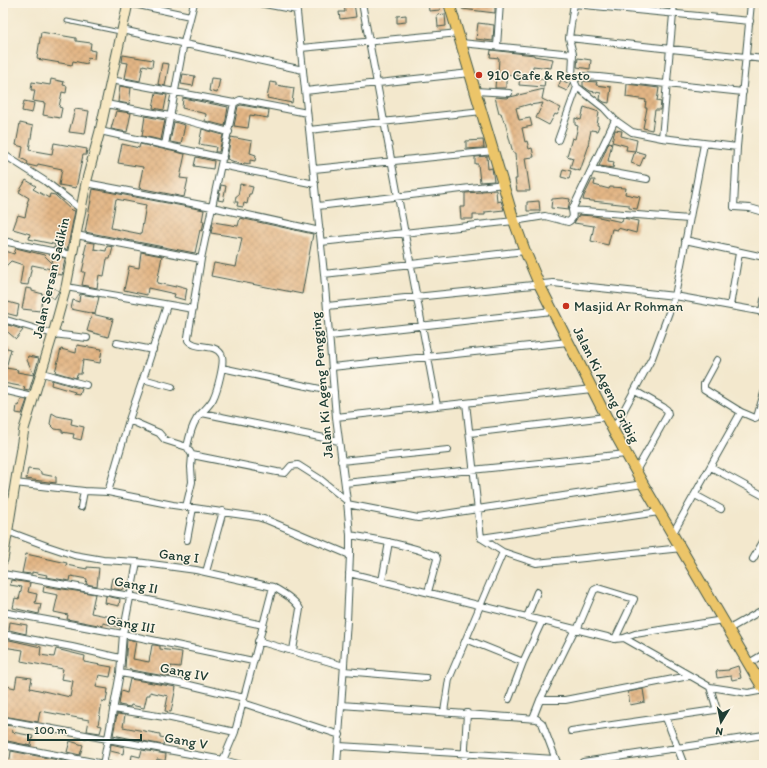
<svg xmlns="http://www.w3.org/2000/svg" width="767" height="768" viewBox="0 0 767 768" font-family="Itim,sans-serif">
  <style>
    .building { fill: url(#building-cross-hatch); fill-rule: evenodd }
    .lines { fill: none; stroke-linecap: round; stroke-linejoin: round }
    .service-casing { stroke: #3f574b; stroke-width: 5 }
    .minor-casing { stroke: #3f574b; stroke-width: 8 }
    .secondary-casing { stroke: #3f574b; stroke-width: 11 }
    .primary-casing { stroke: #3f574b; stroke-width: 12 }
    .service { stroke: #fff; stroke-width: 3 }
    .minor { stroke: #fff; stroke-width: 6 }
    .secondary { stroke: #f7e8c3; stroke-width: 9 }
    .primary { stroke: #ecc569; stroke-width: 10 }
    .poi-dot { fill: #c8321e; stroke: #fcf5e5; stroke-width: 1.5 }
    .labels { text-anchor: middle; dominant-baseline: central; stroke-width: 3; stroke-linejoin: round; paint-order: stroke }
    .poi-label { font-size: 14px; fill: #1f3d34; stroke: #fcf5e5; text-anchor: start }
    .street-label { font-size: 14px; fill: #1f3d34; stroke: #fcf5e5 }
  </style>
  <defs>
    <pattern id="building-cross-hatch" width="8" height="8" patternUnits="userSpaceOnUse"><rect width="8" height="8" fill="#e3b685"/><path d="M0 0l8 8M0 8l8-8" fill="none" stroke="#c29d73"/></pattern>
  </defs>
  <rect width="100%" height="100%" fill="#fcf5e5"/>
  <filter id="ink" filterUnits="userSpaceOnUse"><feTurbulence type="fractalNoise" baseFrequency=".025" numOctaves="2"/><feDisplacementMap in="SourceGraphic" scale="8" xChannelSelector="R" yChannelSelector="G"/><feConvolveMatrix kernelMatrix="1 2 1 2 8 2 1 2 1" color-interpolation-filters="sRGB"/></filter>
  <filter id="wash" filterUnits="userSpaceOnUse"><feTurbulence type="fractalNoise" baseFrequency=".012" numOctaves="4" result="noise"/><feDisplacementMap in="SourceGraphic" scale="16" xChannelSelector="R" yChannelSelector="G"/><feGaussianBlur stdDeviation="0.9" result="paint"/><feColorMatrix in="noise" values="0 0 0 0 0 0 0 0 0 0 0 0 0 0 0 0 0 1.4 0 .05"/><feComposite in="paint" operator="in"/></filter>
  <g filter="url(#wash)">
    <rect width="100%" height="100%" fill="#f3e8cd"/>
    <g id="blocks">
      <path class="building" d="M344,3H354L356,17L340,19L339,12H345Z
        M428,3H439L440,10L429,11Z
        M463,3H495V13L462,9Z
        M445,14L446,26L438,27L437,15Z
        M406,15V22L397,23V16Z
        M478,23L494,25L493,41L476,39Z
        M41,32L76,38V41L91,43L90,50L95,51L94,59L88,58L87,64L73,61L72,65L37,59Z
        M491,50L534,55V56L553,59L551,68L533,66L532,77L545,80L544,87L519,85L520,76L506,74V88H495L496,75H498L499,58L490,57Z
        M123,55L153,60L152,67L143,65L140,81L125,78L128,63L122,62Z
        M578,58L591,60L590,69L577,67Z
        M162,63L169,64L165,86L158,84Z
        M183,74L195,76L193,86L181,84Z
        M211,78L220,79L217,93L209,91Z
        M51,79L64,82L63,85L67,86L66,93L62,92L59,107L62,108L60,118L43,115L45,103L33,101L35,90H31L32,82L50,85Z
        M561,80L570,84L567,91L558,87Z
        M583,81L597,82L596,85L611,87L609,103L604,102L600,99L601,93L590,91L583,86Z
        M270,82L276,83V85L294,88L292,103L267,98Z
        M627,84L659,88L657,101L661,102L660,110H655L652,130L643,128L647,108H645L646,100L626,97Z
        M120,86L131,88L129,104L118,102Z
        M544,89L542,99L561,108L557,115L555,114L549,125L536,118L543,103L530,105V104L516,108L519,120L530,118L532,126L522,128L525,142L527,141L529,149L532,148L534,157L525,158L530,191H517L515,179H517L515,153H513L505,122H504L501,113H499L495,97L506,98Z
        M156,93L167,95L164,110L153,108Z
        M183,98L228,107L225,126L205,121L206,114L182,108Z
        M24,101L34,103L32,113L22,111Z
        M241,105L269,110L268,118L250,115L248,128L234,126L238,106Z
        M584,107L599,112L597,125L599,126L597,131L591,130L588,145H589L580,171L570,168L573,158L567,156L572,138L575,139L578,126L575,125V118L581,120Z
        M75,109L89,111L85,134L69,132Z
        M116,111L131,113L127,132L111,129Z
        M145,116L165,120L161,140L142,136Z
        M174,122L185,125L181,144L170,142Z
        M20,123L33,126L29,150L52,154L54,143L87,149L86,155H83L76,188L59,185L62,169L38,164L37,167L29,165L27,164L28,162L21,158L23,147L16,145Z
        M202,129L223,135L219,152H215L216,147L199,144Z
        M615,130L622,131L621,136L637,140L635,151L626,150L627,146L612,142Z
        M231,137L252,141L250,153L256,155L255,161L250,160V164L244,163L243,165L227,159Z
        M483,140L484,148L466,149V141Z
        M609,142L612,143L608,161L614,162L613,168L599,166Z
        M122,144L139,148L140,144L185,154L180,178L188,179L184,197L139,188L143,167L118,163Z
        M635,151L645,154L640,166L631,163Z
        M487,156L488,169L492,168L494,181L480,182L478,164H475V157Z
        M196,157L214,161L213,169L194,166Z
        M563,169L571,171L569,179L561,177Z
        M26,180L36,186L33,189L49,198L50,194L55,195L71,210L75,211L67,250L55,247V245L53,244L29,239L30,234L13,229L18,215L25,217L28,203H27L29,198L19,192Z
        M592,180H595L594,185L609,189L610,187L626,188L625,194L640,197L637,209L629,208V205L583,200L584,196Z
        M240,184L253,187L251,194H249L247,204L244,203L243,207L237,206L238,202H235L236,196H238Z
        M221,185L226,186L223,201L218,200Z
        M93,189L204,210L202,221H204L202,231L200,230L195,253L85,232ZM116,199L146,205L141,234L111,228Z
        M496,190L497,202L501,201L504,210L485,212V215H473V219H461L460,207H465V193L481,192V191Z
        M563,198L570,199L568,210L551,208L552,199Z
        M539,201L540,211H527V202Z
        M579,215L594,216L622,222L623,218L638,221L636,233L618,228V230L612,229L608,245L591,241L594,226L574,223Z
        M240,218L313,234L302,294L211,276L214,263L236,267L242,238L211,233L213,222L238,226Z
        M87,242L95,243L94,249L106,251L107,246L113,247L110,259H107L104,276L99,275L97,288L82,285L85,272H82L86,254H84Z
        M16,248L44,255L52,263L53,256L65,258L62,275L50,273L51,269L32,265L28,285L20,284L23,265L11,261L3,269V250L14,254Z
        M141,252L162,256L157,283L176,287V285L187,288L185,300L174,297L175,294L148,288L147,295L124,290L129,266L139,268Z
        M52,287L59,291L54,299L47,294Z
        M26,288L32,289V291L43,294L40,311L22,309Z
        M80,294L99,297L95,314L71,309L73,300L79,302Z
        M8,302L19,305L17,316L5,313Z
        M92,314L113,319L108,337L87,331Z
        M3,324L12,326L23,330L16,339L3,328Z
        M77,345L102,349L100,363L83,360L81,374H77L76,378L55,372L61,349L76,353Z
        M3,347L11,349L6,368L18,370L17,372L34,375L29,391L24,390L25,387L3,383Z
        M28,356L39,358L34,375L27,360Z
        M52,380L82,389L80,395L74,394L75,392L51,385Z
        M21,399L27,400L22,414L16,413L17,405L19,406Z
        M52,413L57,416L72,419L71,424L84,427L81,440L73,438L74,434L62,432V430L55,429L50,424Z
        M28,469L38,470L41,472V474L56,477V483L26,479Z
        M26,554L67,563L66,565L87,569V567L99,568L97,586L86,584L87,579L71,576L70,581L46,577L47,575L32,572V574L22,573Z
        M112,578L125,581L124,589H122L121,590L110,588Z
        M11,580L30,583L28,592L37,594L35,603L41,604L39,614L13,608L15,598L19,599L22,587L10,585Z
        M44,586L95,594L91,613L121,619L120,627L103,623V626L67,619L68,615L54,612L58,595L43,592Z
        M106,596L120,599L119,606L105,603Z
        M10,622L27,625L26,634L9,630Z
        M5,639L41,647L40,655L54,657L56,649L85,656L84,662L112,667L110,677L99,675L96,687L108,689L106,702L102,701L100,714L98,725L102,726L100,733L87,731L89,720L40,711L38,722L3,716V685L15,688L17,676L32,678L30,688L70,697L73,681L61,679L63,669L21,661L23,650L3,647Z
        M127,639L136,641L133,659L149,662L152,645H155L160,646V649L182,652L180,667L171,666L170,677L131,670V669L125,668Z
        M738,666L741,678L732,680L731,676L717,678L716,671L729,670V669Z
        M130,679L176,687L171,712L165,711L168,696L150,692V695H147L144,708L131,705L130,707L119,705L121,691L127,693Z
        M643,689L645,702L630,705L628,692Z
        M117,714L125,715L123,727L160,734V737L165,738L163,745L113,735Z
        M3,725L13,726L12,732L33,736L31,746L3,740Z
        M70,741L83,745L80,755L67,752Z
        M111,744L124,747L123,754L110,751Z
        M142,750L166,754L165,761L157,759L156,765H143L131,762L132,755L140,757Z
        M11,751L85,765H3V758L10,759Z"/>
    </g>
  </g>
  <g filter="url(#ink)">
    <use href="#blocks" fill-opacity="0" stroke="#3f574b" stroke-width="1"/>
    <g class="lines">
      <defs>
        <path id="service" d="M67,21L120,32"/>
        <path id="minor" d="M129,3L190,16
          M259,3L297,10
          M296,3L324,274L336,417L347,501L350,535V555L347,621L337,765
          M362,3L437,406
          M574,3L569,38L573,54L572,76L577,87L604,108L615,120L632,132L662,138L737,147
          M751,3L737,147L734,207L750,208L764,212
          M574,4L750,21
          M122,30L303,70
          M569,38L764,59
          M461,43L573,54
          M497,46L500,3
          M301,48L459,33
          M111,80L234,103L240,100L307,113
          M573,80L582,76L599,77L743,92
          M305,91L470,73
          M475,91L509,93
          M234,103L201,259L188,337V340C195,350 215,343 221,354C226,360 217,391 213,399C209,407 200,413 196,420C191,428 189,438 187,447L192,455L277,472L285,473L291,466L298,465L320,479L347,501
          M106,104L170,116L229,132
          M309,130L482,111
          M100,131L223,158
          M662,138L674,3
          M558,140L577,87
          M165,145L184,42L194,3
          M3,154L45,181L82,210
          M221,165L315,184
          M314,169L494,151
          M592,169L647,179
          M86,183L212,207L320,231
          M318,206L504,184
          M572,210L689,219
          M76,235L201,259
          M685,240L764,257
          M3,241L71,255
          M321,242L514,221L545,216L568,222C574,219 573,215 572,210L615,120
          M324,274L525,251
          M66,287L193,309
          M327,306L553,283L675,296L764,312
          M730,306L739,253
          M762,312L764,300
          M3,319L53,334L87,338
          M330,336L552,311
          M117,343L153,350
          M332,367L568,342
          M222,368L334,392
          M42,373L86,385
          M143,379L172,387
          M3,390L33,397
          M635,391L663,407L667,410L668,414L636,471
          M466,403L481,538
          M741,412L755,418L757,417L764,393
          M202,413L339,441
          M336,417L592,389
          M129,420L159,433L165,440L187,447
          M613,430L652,358L675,296L704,144
          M470,433L606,417
          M341,461L448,450
          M711,467L764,496
          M15,483L84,491L108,492L173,505L257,517L267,520L350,555
          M345,483L626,454
          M108,492L129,420L143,379L167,305
          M695,495L721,509
          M347,504L418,518L643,484
          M81,507L84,491
          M186,507L192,482L191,467L192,455
          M7,531L47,546L74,555L103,560L137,562L196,570L273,587C282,592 296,600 300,609L293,650
          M673,533L741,412L704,389V384L717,360
          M350,535C379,540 408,545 436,556L437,559L428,592
          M481,538L503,552L536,563L682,548
          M481,538L659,512
          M187,540L193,508
          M753,559L764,540
          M206,572L223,511
          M349,573L615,639L624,638L710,687L748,693L764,690
          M3,574L130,596L263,625
          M382,581L389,542
          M3,612L123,634L253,661
          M527,617L537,592
          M729,629L764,609
          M577,630L594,590L598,588L634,599L615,639
          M3,634L72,647L120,658
          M624,638L635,634L723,620
          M466,639L523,662
          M258,641L344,666
          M749,663L764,654
          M344,671L426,678
          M120,673L181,683L244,698
          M509,699L523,662L542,621
          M540,700H565L689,676
          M243,703L340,735
          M341,705L537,719L542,723L558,765
          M113,709L171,718L235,732
          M444,712L449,679L503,552
          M533,718L540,700L575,629
          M666,718L684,765
          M3,720L223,760L242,765
          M571,731L715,710L716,707L710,687
          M3,745L109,765
          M339,746L555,759
          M583,762L764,735
          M103,765L120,673L123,634L137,562
          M221,765L235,732L273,587
          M464,765L467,713"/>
        <path id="secondary" d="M3,560L24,429L53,334L66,287L86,183L100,131L128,3"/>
        <path id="primary" d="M449,3L514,221L525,251L539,284L613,430L643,484L764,690"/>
      </defs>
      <use href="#service" class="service-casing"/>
      <use href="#minor" class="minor-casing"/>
      <use href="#secondary" class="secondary-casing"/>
      <use href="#primary" class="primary-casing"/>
      <use href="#service" class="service"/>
      <use href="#minor" class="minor"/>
      <use href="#secondary" class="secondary"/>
      <use href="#primary" class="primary"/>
    </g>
  </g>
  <g class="poi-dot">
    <circle cx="479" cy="75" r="4"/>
    <circle cx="566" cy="306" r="4"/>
  </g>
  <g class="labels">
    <g class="poi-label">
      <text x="487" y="75">910 Cafe &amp; Resto</text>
      <text x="574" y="306">Masjid Ar Rohman</text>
    </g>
    <g class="street-label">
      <text transform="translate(51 278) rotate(-77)">Jalan Sersan Sadikin</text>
      <text transform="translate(322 385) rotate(-95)">Jalan Ki Ageng Pengging</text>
      <text transform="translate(606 385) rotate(63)">Jalan Ki Ageng Gribig</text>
      <text transform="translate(179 556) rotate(7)">Gang I</text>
      <text transform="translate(136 585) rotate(11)">Gang II</text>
      <text transform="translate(131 624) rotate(11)">Gang III</text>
      <text transform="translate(184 672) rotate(11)">Gang IV</text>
      <text transform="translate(186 741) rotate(10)">Gang V</text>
    </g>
  </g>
  <rect width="767" height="768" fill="none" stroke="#fcf5e5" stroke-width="16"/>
  <g transform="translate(721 722) rotate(190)" stroke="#fcf5e5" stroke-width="3" paint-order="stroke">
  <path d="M0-3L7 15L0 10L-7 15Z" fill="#1f3d34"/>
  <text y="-6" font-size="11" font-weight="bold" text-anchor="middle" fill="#1f3d34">N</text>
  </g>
  <path d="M28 734v6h113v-6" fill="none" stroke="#1f3d34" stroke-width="2"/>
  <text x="34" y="734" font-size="12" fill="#1f3d34" stroke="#fcf5e5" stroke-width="3" paint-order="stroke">100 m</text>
</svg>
